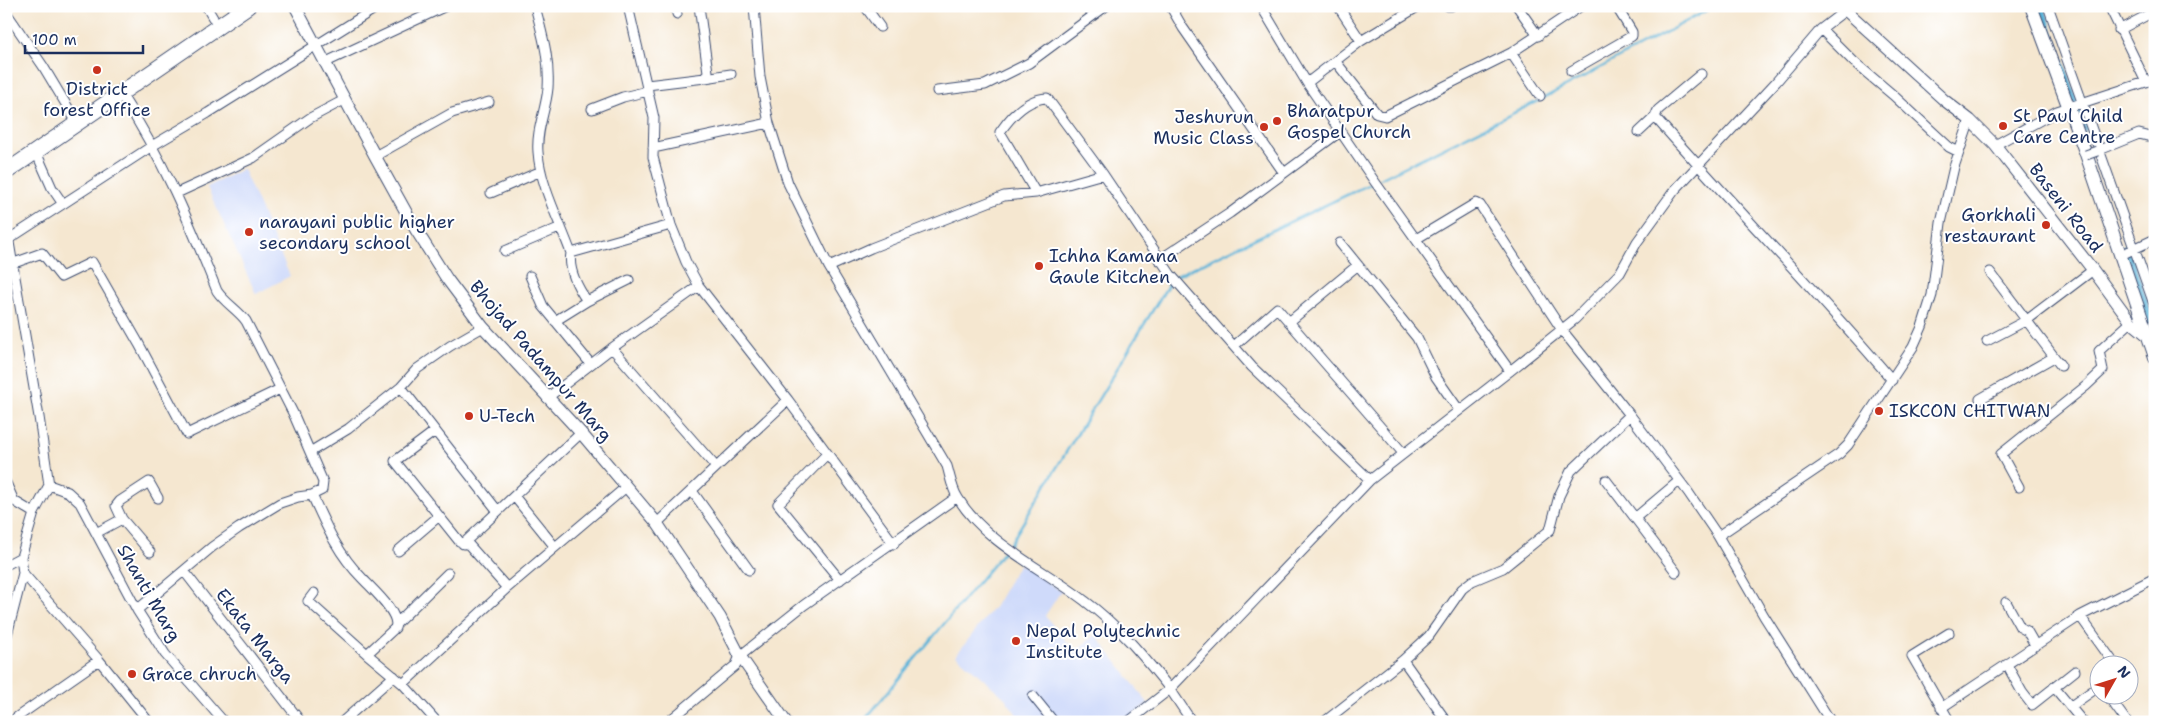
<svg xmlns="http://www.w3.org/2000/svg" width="2161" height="728" viewBox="0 0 2161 728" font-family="'Shantell Sans',sans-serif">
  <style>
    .built { fill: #cfdafa }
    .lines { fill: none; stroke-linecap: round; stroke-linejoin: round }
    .stream { stroke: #5cb4d9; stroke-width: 2.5 }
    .canal { stroke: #5cb4d9; stroke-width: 9 }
    .minor-casing { stroke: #3c4b6f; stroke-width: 11 }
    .tertiary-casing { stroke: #3c4b6f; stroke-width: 13 }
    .secondary-casing { stroke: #3c4b6f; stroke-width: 14 }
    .trunk-casing { stroke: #3c4b6f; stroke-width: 17 }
    .minor { stroke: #fff; stroke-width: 9 }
    .tertiary { stroke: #fff; stroke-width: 11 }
    .secondary { stroke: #fff; stroke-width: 12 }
    .trunk { stroke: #fff; stroke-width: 15 }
    .minor-bridge-casing { stroke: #3c4b6f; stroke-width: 11; stroke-linecap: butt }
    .minor-bridge { stroke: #fff; stroke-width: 9 }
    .poi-dot { fill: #c8321e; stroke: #fff; stroke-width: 2 }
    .labels { text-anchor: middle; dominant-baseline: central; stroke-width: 4; stroke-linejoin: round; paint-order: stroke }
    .poi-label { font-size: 18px; fill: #1b2f5e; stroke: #fff; text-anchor: start }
    .street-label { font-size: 18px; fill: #1b2f5e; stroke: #fff }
  </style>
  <rect width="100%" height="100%" fill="#fff"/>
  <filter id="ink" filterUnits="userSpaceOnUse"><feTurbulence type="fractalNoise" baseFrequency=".02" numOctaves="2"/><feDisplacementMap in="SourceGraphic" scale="10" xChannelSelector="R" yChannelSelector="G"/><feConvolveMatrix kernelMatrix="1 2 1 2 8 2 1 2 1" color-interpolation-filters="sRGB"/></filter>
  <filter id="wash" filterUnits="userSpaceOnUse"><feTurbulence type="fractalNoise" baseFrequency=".0096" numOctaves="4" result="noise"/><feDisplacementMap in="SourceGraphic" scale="20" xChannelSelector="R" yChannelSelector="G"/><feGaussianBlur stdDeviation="1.12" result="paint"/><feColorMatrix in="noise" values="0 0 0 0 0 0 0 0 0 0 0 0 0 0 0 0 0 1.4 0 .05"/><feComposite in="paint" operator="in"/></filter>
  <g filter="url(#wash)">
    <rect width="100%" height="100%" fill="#f5e7d0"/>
    <path class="built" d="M243,169L290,276L256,294L207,187Z
      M1019,564L1061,591L1045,616L1075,651L1096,635L1148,703L1124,722H1022L1005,698L956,655L995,606Z"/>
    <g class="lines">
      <path class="stream" d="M1380,179L1542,99L1715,6
        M1176,276L1372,183
        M1010,544L1170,282
        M863,722L1005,550"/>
      <path class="canal" d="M2040,6L2083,128
        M2125,249L2155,334"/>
    </g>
  </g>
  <g filter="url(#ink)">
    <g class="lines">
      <defs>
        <path id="minor" d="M206,6L213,18
          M535,6C542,34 550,59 548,88C546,110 536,130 538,152C540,185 560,222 571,253L671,225
          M628,6L654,118L653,157L671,225L686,262L699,286L788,400L894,544
          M675,6L677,14
          M754,6L760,77L769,123L788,183L829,267L947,466C950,476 952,489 958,498C986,544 1044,569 1085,601C1119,626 1144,657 1170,689L1370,480L1510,371L1575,319L1620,273L1637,242L1674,191L1776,82L1821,29L1851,6
          M1173,6L1172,9L1183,28L1284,173
          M1261,6L1307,83L1375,182L1510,371
          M1338,6L1361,41
          M1448,6H1451
          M1517,6L1538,36
          M2048,6L2155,307
          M2109,6L2146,82
          M867,9L880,27
          M6,12L43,66L73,116
          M1821,29L1854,62L1893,95L1949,147L1959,152
          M2119,30L2155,11
          M1511,53L1540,96
          M1336,62L1377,114L1385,116L1511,53L1581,6
          M324,63L446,6
          M1571,71L1632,36V32L1616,6
          M705,78L731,74
          M1307,83L1361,41L1419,6
          M647,85L705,78L708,72L699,6
          M937,91L985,85L1029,63L1106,6
          M121,94C162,157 189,221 217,291C225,303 238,310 246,321L293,413L323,482L322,490L312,495L298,497L280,503L239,528L212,547L137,610
          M592,109L623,97L648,91
          M1655,117L1658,110L1701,74
          M1639,132L1655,117C1733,206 1816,290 1892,380
          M1995,145L2057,111L2155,79
          M653,148L769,123
          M2097,151L2139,134L2155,138
          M36,152L52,188L63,204
          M375,156L452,113L489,102
          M177,193L253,158L310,118L344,100
          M491,193L541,171
          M1036,193L1000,132C1011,116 1026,99 1047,98L1103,174
          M6,225L39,417L49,485L34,513L14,501L6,483
          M9,239L152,146L208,113L379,6
          M1416,239L1476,203L1480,205L1562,330L1630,415L1688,492L1718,536L1764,616L1831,722
          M1340,243L1417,338L1436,377L1459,410
          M505,251L561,227
          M571,253C568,269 578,288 587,301
          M2121,255L2155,239
          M1159,260L1230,213L1341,131
          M14,263L42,253L61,277L92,262L139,344L187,434L280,389
          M829,267L871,248L1004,196L1036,193L1103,174L1171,275L1252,367L1370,480
          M1990,272L2061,366
          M530,276L543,306L590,363
          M555,321L587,301L629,280
          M1289,322L1358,265
          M1987,341L2027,320L2093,270
          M1234,346L1277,308L1403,453
          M612,348L716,467
          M401,387L497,510
          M547,398L612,348L699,286
          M1980,399L2054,357
          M435,431L395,461L459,541L469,545L507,588
          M310,452L348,429L401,387L417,369L450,346L483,327
          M827,454L778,504L840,580
          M1606,480L1635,518
          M49,485L68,492L80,503L137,610L165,654L224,722
          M2019,487L2001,454L2086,386L2103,370L2099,351L2131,322
          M692,491L749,570
          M312,495C326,526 338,554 362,578C372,589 401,614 395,628L367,654L403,684L437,722
          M514,496L555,547
          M657,523L788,400
          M96,533L122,519
          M1718,536L1839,454L1848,445L1913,347L1922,327L1932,295L1941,223L1954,167L1970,120
          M463,544L581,433
          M398,551L439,516
          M150,552L122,519L116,506L120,501L149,482L158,498
          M6,565L21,557L34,513
          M184,571L301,722
          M1676,572L1635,518L1679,481
          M23,573L99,660L149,722
          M314,593L308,601L367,654
          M2006,602L2020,627L2027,631L2035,645
          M2080,616L2116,666
          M397,623L448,573
          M1949,633L1912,656L1950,722
          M6,639L23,573L21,557
          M1403,660L1447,722
          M2007,665L2022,692L2032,705L2075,671
          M403,684L507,588L626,487
          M2054,687L2083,722
          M1033,696L1054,722
          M2108,696L2127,722
          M2071,706L2098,687
          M1941,708L2080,616L2155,578
          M10,722L99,660
          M342,722L394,676
          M668,722L736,665L740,656L804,605L957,497
          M1128,722L1170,689L1192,722
          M1324,722L1403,660L1429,636L1462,589L1472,581L1503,568L1550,530L1559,496L1571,471L1630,415"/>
        <path id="tertiary" d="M295,6L375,156L416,230L447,279L483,327L581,433L657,523L720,617L740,656L786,722
          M1841,6L1944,100L1970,120L1995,145L2093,270L2131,322L2147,335"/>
        <path id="secondary" d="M2031,6L2086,154L2155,357"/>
        <path id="trunk" d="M6,172L248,6"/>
      </defs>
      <use href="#minor" class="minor-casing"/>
      <use href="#tertiary" class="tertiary-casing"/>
      <use href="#secondary" class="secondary-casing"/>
      <use href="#trunk" class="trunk-casing"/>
      <use href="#minor" class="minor"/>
      <use href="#tertiary" class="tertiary"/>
      <use href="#secondary" class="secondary"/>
      <use href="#trunk" class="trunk"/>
      <defs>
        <path id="minor-bridge" d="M2086,155L2097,151"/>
      </defs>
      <use href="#minor-bridge" class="minor-bridge-casing"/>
      <use href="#minor-bridge" class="minor-bridge"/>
    </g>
  </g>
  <g class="poi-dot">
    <circle cx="97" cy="70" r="5"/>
    <circle cx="1277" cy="121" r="5"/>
    <circle cx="2003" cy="126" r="5"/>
    <circle cx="1264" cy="127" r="5"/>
    <circle cx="2046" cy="225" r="5"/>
    <circle cx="249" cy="232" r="5"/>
    <circle cx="1039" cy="266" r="5"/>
    <circle cx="1879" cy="411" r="5"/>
    <circle cx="469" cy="416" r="5"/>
    <circle cx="1016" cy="641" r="5"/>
    <circle cx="132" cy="674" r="5"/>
  </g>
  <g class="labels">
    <g class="poi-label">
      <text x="97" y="89" text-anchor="middle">District<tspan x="97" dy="21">forest Office</tspan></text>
      <text x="1287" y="111">Bharatpur<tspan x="1287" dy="21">Gospel Church</tspan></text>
      <text x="2013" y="116">St Paul Child<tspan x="2013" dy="21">Care Centre</tspan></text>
      <text x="1254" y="117" text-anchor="end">Jeshurun<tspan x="1254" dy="21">Music Class</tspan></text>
      <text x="2036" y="215" text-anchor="end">Gorkhali<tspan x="2036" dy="21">restaurant</tspan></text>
      <text x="259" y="222">narayani public higher<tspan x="259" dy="21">secondary school</tspan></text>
      <text x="1049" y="256">Ichha Kamana<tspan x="1049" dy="21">Gaule Kitchen</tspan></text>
      <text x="1889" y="411">ISKCON CHITWAN</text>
      <text x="479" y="416">U-Tech</text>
      <text x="1026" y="631">Nepal Polytechnic<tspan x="1026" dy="21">Institute</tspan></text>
      <text x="142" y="674">Grace chruch</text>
    </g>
    <g class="street-label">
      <text transform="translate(2066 208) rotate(52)">Baseni Road</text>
      <text transform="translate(541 361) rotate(49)">Bhojad Padampur Marg</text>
      <text transform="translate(149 593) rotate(60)">Shanti Marg</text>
      <text transform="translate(255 636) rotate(52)">Ekata Marga</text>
    </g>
  </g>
  <rect width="2161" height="728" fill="none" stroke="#fff" stroke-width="25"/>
  <g transform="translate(2114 680) rotate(51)"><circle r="24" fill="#ffffff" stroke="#a4acbf"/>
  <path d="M0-4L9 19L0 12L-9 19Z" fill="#c8321e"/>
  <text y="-8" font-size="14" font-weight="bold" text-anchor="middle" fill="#1b2f5e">N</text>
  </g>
  <path d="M25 45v8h118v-8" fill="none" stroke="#1b2f5e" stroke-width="2.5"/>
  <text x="32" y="45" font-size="15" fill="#1b2f5e" stroke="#ffffff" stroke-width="4" paint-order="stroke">100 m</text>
</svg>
